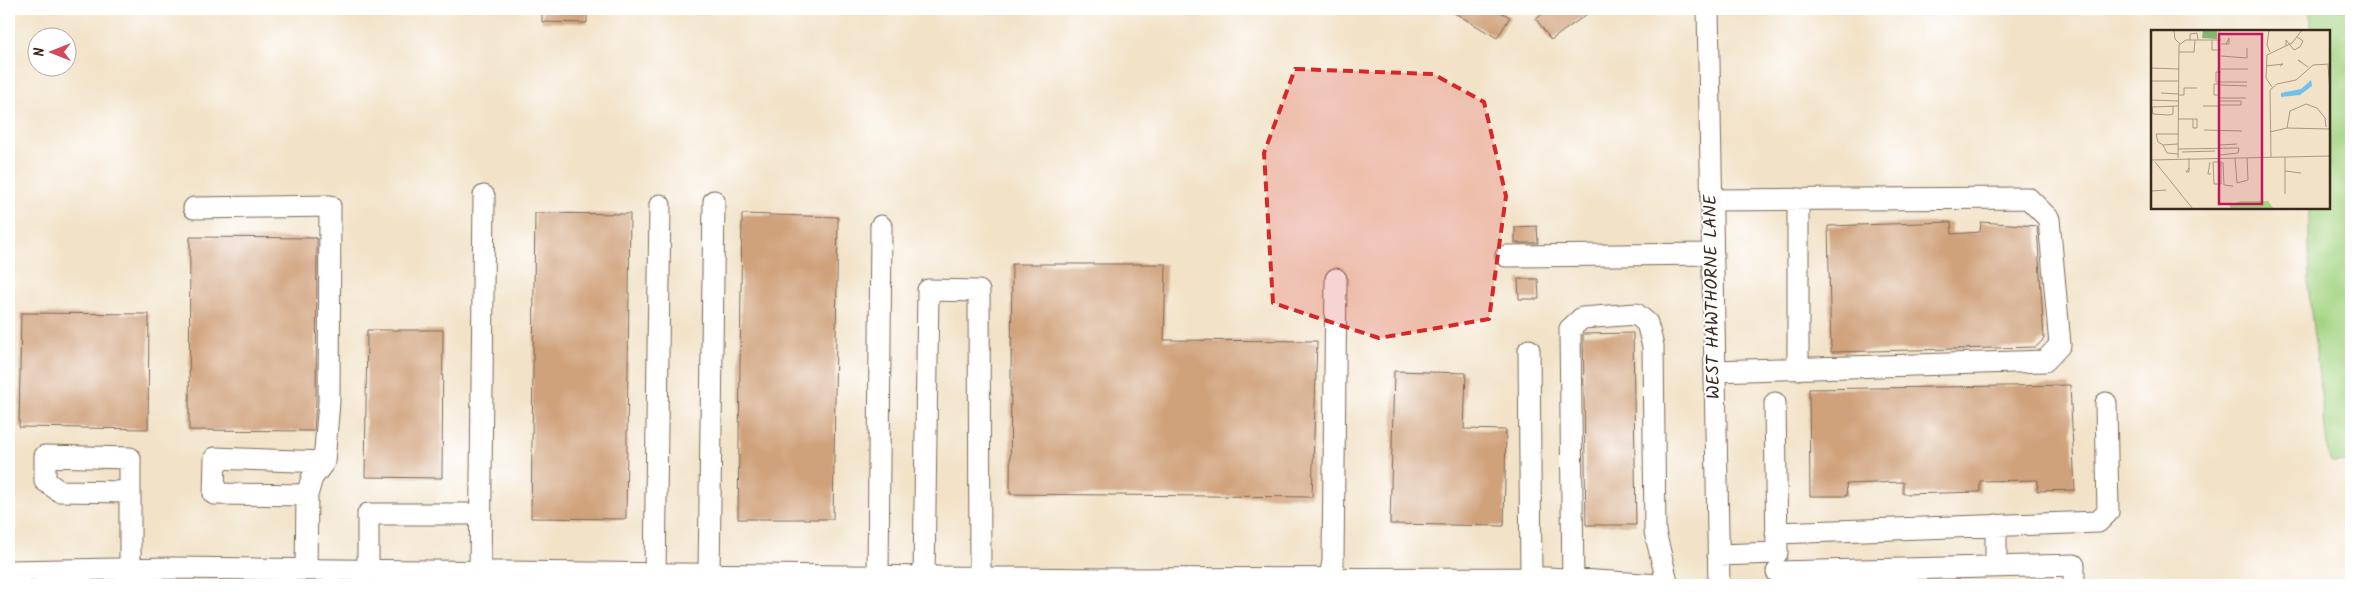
<svg xmlns="http://www.w3.org/2000/svg" width="2360" height="594" viewBox="0 0 2360 594" font-family="Kalam,sans-serif">
  <style>
    .green { fill: #a4d482; stroke: #707f50 }
    .building { fill: #d0a27c }
    .lines { fill: none; stroke-linecap: round; stroke-linejoin: round }
    .minor-casing { stroke: #7b6a59; stroke-width: 23 }
    .minor { stroke: #fff; stroke-width: 21 }
    .marked { fill: #d62828; fill-opacity: 0.2; stroke: #d62828; stroke-width: 4; stroke-dasharray: 10 6; stroke-linejoin: round }
    .labels { text-anchor: middle; dominant-baseline: central; stroke-width: 4; stroke-linejoin: round; paint-order: stroke }
    .street-label { font-size: 18px; fill: #3b2a1e; stroke: #fff }
    .inset-road { fill: none; stroke: #a99883; stroke-width: 1 }
    .view { fill: #c2185b; fill-opacity: 0.15; stroke: #c2185b; stroke-width: 2.5 }
    .inset-edge { fill: none; stroke: #3b2a1e; stroke-width: 2.5 }
  </style>
  <rect width="100%" height="100%" fill="#fff"/>
  <filter id="ink" filterUnits="userSpaceOnUse"><feTurbulence type="fractalNoise" baseFrequency=".02" numOctaves="2"/><feDisplacementMap in="SourceGraphic" scale="10" xChannelSelector="R" yChannelSelector="G"/><feConvolveMatrix kernelMatrix="1 2 1 2 8 2 1 2 1" color-interpolation-filters="sRGB"/></filter>
  <filter id="wash" filterUnits="userSpaceOnUse"><feTurbulence type="fractalNoise" baseFrequency=".0096" numOctaves="4" result="noise"/><feDisplacementMap in="SourceGraphic" scale="20" xChannelSelector="R" yChannelSelector="G"/><feGaussianBlur stdDeviation="1.12" result="paint"/><feColorMatrix in="noise" values="0 0 0 0 0 0 0 0 0 0 0 0 0 0 0 0 0 1.4 0 .05"/><feComposite in="paint" operator="in"/></filter>
  <g filter="url(#wash)">
    <rect width="100%" height="100%" fill="#f2e2c7"/>
    <path class="green" d="M2311,9H2351V463L2331,462L2328,453L2309,294V208H2329V31H2311Z"/>
    <g id="blocks">
      <path class="building" d="M542,9H587V23L542,22Z
        M1448,9H1496L1510,17L1497,38Z
        M1549,9H1594L1551,40L1536,19Z
        M535,213L630,214L626,519L531,518Z
        M742,214L838,217L833,519H738Z
        M1951,222L1952,234L1980,232L1981,222L2037,226L2044,339L2036,347L1831,352L1828,226Z
        M1537,226L1538,243H1515V227Z
        M190,237L317,238L316,401L314,431L189,430Z
        M1012,264H1166L1164,340L1317,341L1312,497L1010,494Z
        M1518,279H1538L1539,299H1519Z
        M21,313L149,314L148,429L19,427Z
        M367,330H443L442,478L365,477Z
        M1633,333L1636,525H1586L1583,334Z
        M1394,371L1466,373L1464,429L1506,430L1504,526L1390,524Z
        M2070,385L2075,490L2037,491L2038,480L1980,481V492L1903,494V482L1846,484L1847,496H1810L1809,389Z"/>
    </g>
  </g>
  <g filter="url(#ink)">
    <use href="#blocks" fill-opacity="0" stroke="#7b6a59" stroke-width="1"/>
    <g class="lines">
      <defs>
        <path id="minor" d="M1708,9L1719,585
          M1798,199V369
          M1711,200L2028,198L2049,219L2060,345L2045,361L1715,371
          M194,208L330,206L329,402L324,462L312,478L307,495L306,570
          M1506,256L1713,254
          M1529,350L1531,578
          M130,492L59,491L45,481V456L130,458V569
          M307,495L214,494L215,458L324,462
          M1996,525V566
          M1776,533L2098,522L2108,512L2106,403
          M1718,555L1777,553L1775,403
          M368,570V514H480
          M9,571L172,568L1105,579L1548,578L1660,585
          M480,572L484,196
          M1777,572L2074,565V585
          M655,574L660,205
          M709,574L714,201
          M878,576L881,226
          M924,577L928,290L979,291L980,578
          M1328,585L1333,562L1336,279
          M1573,585L1570,329L1582,318L1636,314L1647,323L1653,346L1655,532L1668,585"/>
      </defs>
      <use href="#minor" class="minor-casing"/>
      <use href="#minor" class="minor"/>
    </g>
  </g>
  <path class="marked" d="M1295,69L1433,74L1484,102L1506,196L1489,319L1379,338L1273,303L1264,153Z"/>
  <g class="labels">
    <g class="street-label">
      <text transform="translate(1713 297) rotate(-91)">WEST HAWTHORNE LANE</text>
    </g>
  </g>
  <g transform="translate(2151 30)">
    <rect width="179" height="179" fill="#f2e2c7"/>
    <path d="M90,171H117L123,179H80L78,175Z" fill="#a4d482"/>
    <path d="M52,0H66V9L51,8Z" fill="#83b670"/>
    <path d="M160,50L161,56L149,65L130,67V63L150,59Z" fill="#72c1ed"/>
    <path class="inset-road" d="M23,0L24,9L29,14M68,0V128M118,0L116,15L119,22M39,10V4L46,3L47,10M61,10V20H70M70,14H78V8L75,14M135,16V10L143,20L149,17L152,11L146,7M28,22H43L44,10M70,26L96,28V18M150,32L147,30L157,37M177,35L179,62M115,36L132,34L129,36M0,38L28,39M70,39H97M0,51H28M69,52H96M69,52H65V42H70M69,55L96,56M121,57L115,48L116,25L141,13L151,0M10,63L28,64M28,65H33V58H46M69,65H63V54H69M69,68H95M0,70L28,71M69,75H90V71H69M52,76H69M0,77L28,76M1,77L2,84L18,85L22,84V76M27,89H46V98H42V89M136,98L139,81L155,74L166,78L174,88L175,97M53,100L91,101M119,102L136,98L179,99M12,115L7,112L5,104H27M69,115L86,114M27,119L88,118L87,123L69,125M31,122L64,121M27,124L16,123L12,115L27,114M120,127L119,60L126,54L145,50L162,35L179,34M27,128L28,15L35,10H70M38,128V142H35L38,138M84,128L86,153L97,150L96,128M0,130L179,126M4,132L42,179M59,132L57,144H60M70,132V154H63L62,132H71M72,132L73,155L82,156M134,141L150,143M0,161L15,160M134,164V127"/>
    <path class="view" d="M68,4H111V174H68Z"/>
    <rect width="179" height="179" class="inset-edge"/>
  </g>
  <rect width="2360" height="594" fill="none" stroke="#fff" stroke-width="30"/>
  <g transform="translate(52 52) rotate(270)"><circle r="24" fill="#ffffff" stroke="#b1aaa5"/>
  <path d="M0-4L9 19L0 12L-9 19Z" fill="#d1495b"/>
  <text y="-8" font-size="14" font-weight="bold" text-anchor="middle" fill="#3b2a1e">N</text>
  </g>
</svg>
